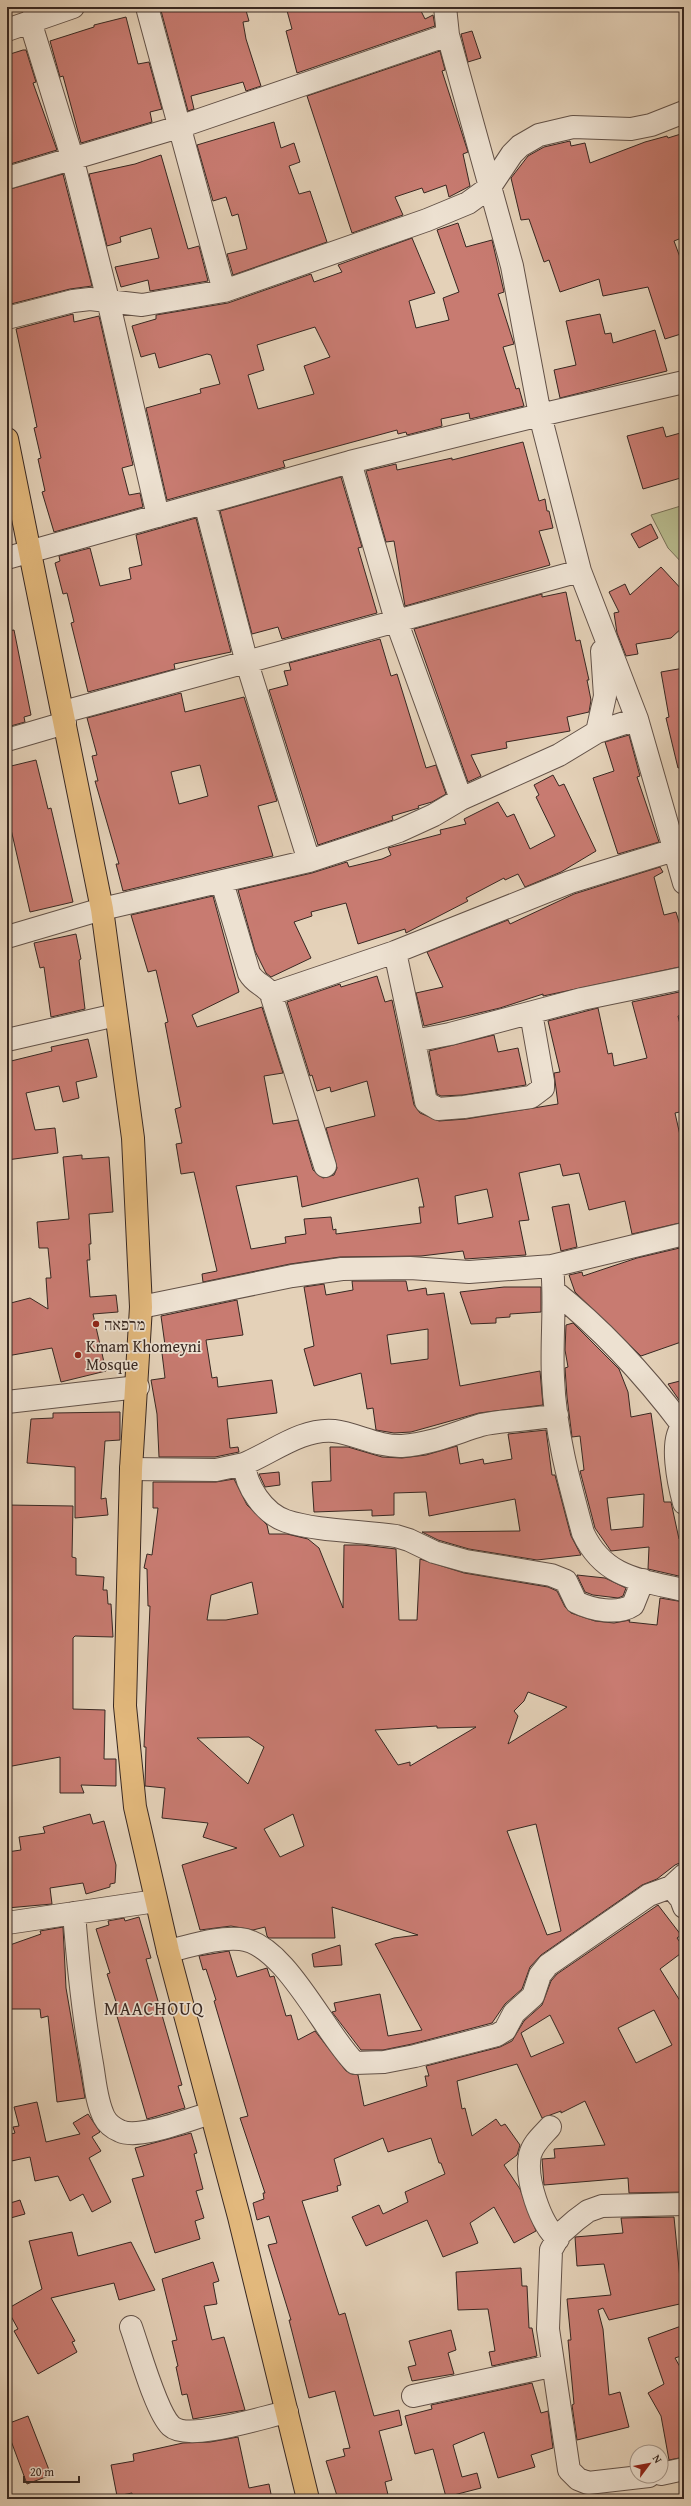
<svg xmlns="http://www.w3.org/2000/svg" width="691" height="2506" viewBox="0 0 691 2506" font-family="'Gentium Book Plus','Frank Ruhl Libre',serif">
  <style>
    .green { fill: #b7ba8d; stroke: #787158 }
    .building { fill: #c87b71; stroke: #382822; fill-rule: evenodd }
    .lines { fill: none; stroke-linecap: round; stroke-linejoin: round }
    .minor-casing { stroke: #635248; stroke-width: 24 }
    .major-casing { stroke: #382822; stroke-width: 24 }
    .minor { stroke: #ede1d1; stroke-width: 22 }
    .major { stroke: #e2b87c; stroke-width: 22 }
    .poi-dot { fill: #8f2418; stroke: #ede1d1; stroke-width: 1.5 }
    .labels { text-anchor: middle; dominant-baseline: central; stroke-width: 3.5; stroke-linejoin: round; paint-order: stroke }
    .poi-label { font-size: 16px; fill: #382822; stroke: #ede1d1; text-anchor: start }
    .quarter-label { font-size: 18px; letter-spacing: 1px; fill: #382822; stroke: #ede1d1 }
  </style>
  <rect width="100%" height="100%" fill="#e4d1b8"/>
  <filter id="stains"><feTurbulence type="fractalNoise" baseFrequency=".005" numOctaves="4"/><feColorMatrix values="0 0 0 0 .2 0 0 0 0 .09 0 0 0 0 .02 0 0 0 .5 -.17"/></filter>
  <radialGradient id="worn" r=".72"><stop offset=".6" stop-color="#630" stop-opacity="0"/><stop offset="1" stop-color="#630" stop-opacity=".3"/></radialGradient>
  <path class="green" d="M684,505V565L668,548L651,515Z"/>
  <path class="building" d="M160,7H245L249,21L243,22L246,39L261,86L246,91L243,82L191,96L194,109L188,111Z
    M286,7H419L425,19L433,15L435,26L297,73L286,31L292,29Z
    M126,17L138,64L149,62L162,109L150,112L152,122L81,143L63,76L60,77L50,41L94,27V25Z
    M472,31L481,58L468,62L461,34Z
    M23,50H26L36,82L33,83L57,150L7,165V55Z
    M440,51L445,70L442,71L468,152L463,154L470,186L449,197L446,185L424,193L422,188L395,197L403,215L352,233L307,96Z
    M274,122L281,148L294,143L300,162L289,166L299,194L310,191L327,242L233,275L227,254L247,249L238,214L232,216L226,197L213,201L197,145Z
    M684,133V237L674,241L684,268V333L665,339L648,287L603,296L599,279L560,292L549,260L544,262L529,219L521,220L511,178L528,156L544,147L570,141L571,146L585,143L590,163L645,142L667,136L668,138Z
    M161,155L188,249L199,246L208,281L150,291L148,280L121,287L115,267L159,258L151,228L120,237L121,242L107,246L89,174L135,164Z
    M63,174L92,286L70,289L7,305V190Z
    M458,223L466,247L492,240L504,292L498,294L514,344L503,347L516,389L519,388L524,406L470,419L469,413L441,419L442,426L407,435L406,432L398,434L397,430L283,461L285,467L167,500L146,408L201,393L200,389L220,384L211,355L207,354L159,368L155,353L141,357L132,326L156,319V315L228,303L311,274L314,282L342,272L338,265L412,238L435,293L409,301L416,328L449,320L443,298L459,292L437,230ZM315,327L330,357L304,366L314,394L258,409L248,375L264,370L257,345Z
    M73,314L74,322L99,316L133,465L122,468L129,495L140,493L143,507L54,532L42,492L45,491L38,459L41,458L34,428L37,427L16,329Z
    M600,314L605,334L611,333L613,343L655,330L667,371L560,398L554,370L576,365L566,321Z
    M663,427L666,437L684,432V477L643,489L627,436Z
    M523,442L539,501L545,499L547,511H549L553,528L539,531L550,565L405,606L394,541L386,542L366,471L396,464L397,470L452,458V460Z
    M341,477L362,547L358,548L377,613L282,639L278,627L252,634L220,511Z
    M196,518L231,652L174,664L175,669L88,692L71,623L74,622L67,593L63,594L55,563L60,561L59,556L90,548L100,586L131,579L129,568L142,565L136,535Z
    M651,524L658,538L639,548L631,534Z
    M661,567L684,592V626L671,638L636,644L638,654L626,656L617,633L614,613L619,612L609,592L625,584L630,595Z
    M566,592L576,641L580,640L589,680H587L591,700L589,712L567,717L570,731L506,742L507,748L471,755L481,776L468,782L414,629L542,594V597Z
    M14,630L31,715L24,717L25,722L7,727V631Z
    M380,639L391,676L397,674L426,768L436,765L446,794L432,802L418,806L419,808L392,816L393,820L318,845L269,690L288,685L284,671L291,670L289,663Z
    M684,668V767L678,768L666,718L669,717L661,672Z
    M181,693L185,712L244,697L277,801L258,806L273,856L123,891L116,864H119L95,781H98L92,756L97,755L87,718ZM200,765L208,796L179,804L171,772Z
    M629,735L640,776L637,777L659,842L618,854L593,778L614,771L605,742Z
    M36,760L48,809L51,808L73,902L30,912L7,812V767Z
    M553,775L559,786L564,784L596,851L561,872L525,887L518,874L505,880L504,878L466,898L468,901L406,933L405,929L358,944L346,903L311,912L312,916L294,922L311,958L271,977L266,973L255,951L238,890L312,873L347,862L349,867L382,859L391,855L388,848L441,834L440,830L466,824L464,819L498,802L507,817L514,814L530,849L555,836L536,797L539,795L534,785Z
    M660,867L663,872L654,877L664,915L676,912L684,938V966L543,996V994L500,1008L424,1026L416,993L443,987L427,952L508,920L510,924L574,894Z
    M213,896L239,992L192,1015L197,1027L262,1007L283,1073L264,1076L273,1124L298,1120L313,1170L323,1178L334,1175L337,1168L326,1128L375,1116L367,1081L331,1092L330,1087L317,1091L312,1075L310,1076L287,1002L340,984L341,987L377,976L385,1002L392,1000L414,1105L420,1113L439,1121L466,1119L558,1104L554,1073L560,1072L548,1021L598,1008L608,1054L612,1053L614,1066L647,1058L632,1002L684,991V1014L678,1016L684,1041V1111L675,1113L684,1153V1222L632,1234L625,1201L589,1210L579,1173L563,1176L560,1164L519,1173L529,1220L519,1221L526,1255L465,1259L463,1251L421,1256L340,1257L290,1264L203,1282L202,1274L217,1271L194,1172L181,1174L176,1144L182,1143L175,1109L181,1107L165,1023L168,1022L156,970L148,972L131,915ZM297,1176L302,1207L418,1178L424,1207H419L421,1223L336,1234V1229L333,1230L331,1217L304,1219L306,1234L285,1237L286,1243L251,1249L236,1186ZM487,1189L493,1217L458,1224L455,1196Z
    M76,934L81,959L79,960L85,1009L51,1017L44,967L40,968L34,943Z
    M494,1035L498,1052L518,1048L526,1085L463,1095L441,1096L437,1094L429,1051Z
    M88,1039L97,1077L76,1082L79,1098L63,1102L59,1086L26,1093L35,1130L55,1128L58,1153L7,1160V1062L52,1051L51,1047Z
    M82,1155V1159L109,1157L113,1212L89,1214L91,1244H89L90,1260H87L90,1297L116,1295L118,1312L93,1314L106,1371L61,1382L52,1348L7,1356V1304L30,1298L48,1309L46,1278H51L48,1248H39L37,1222L69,1219L63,1157Z
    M569,1204L577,1247L561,1251L552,1207Z
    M684,1247V1341L641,1356L575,1292L569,1275L582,1272L583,1276L637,1258Z
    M352,1281H406L408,1291L426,1288L427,1295L444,1293L460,1386L540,1371L543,1405L479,1413L411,1432L394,1433L376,1430L373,1408L367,1409L361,1373L314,1386L304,1349L314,1346L304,1287L324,1284L326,1295L353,1290ZM428,1329V1359L391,1364L387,1335Z
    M504,1287H541V1312L510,1314V1317L496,1318V1323L471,1324L460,1292Z
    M237,1300L243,1335L206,1340L212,1378L217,1377L218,1387L272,1380L277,1413L227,1419L230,1448L238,1447L239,1452L215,1457H159L157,1414L151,1380L165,1378L161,1345H165L161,1316Z
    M573,1323L619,1369L628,1392L631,1417L651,1413L664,1502H671L679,1539H684L683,1577L648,1569L649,1547L611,1551L595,1528L580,1471L584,1470L580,1436L572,1437L567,1397L565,1368L568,1367L565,1350L566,1325ZM644,1494L643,1527L611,1530L607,1498Z
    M684,1380V1407L668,1384Z
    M120,1412V1440L105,1441L101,1499L106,1498L108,1515L75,1518V1467L27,1463L31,1419L53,1418V1413Z
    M546,1430L552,1475H555L571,1536L581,1555L537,1560L469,1549L438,1540L422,1532L520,1531L515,1499L429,1516L426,1492L394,1493V1515L372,1516V1510L314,1512L312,1482L331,1481L330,1447H348L382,1457L402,1458L426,1455L457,1446L460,1464L483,1459L484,1464L512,1459L508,1434Z
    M279,1472L280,1485L265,1487L259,1474Z
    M234,1479L247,1505L267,1525L269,1534H287L308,1539L319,1548L343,1608L344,1545H362L396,1549L399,1620H417L420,1559L464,1573L548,1587L557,1591L565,1607L571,1613L595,1621L614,1623L630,1620L629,1622L657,1625L660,1598L684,1602V1861L675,1865L657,1879L642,1885L541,1955L530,1967L522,1989L505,2004L492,2023L412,2044L383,2050H361L332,2012L336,2011L334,2003L380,1994L388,2036L422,2030L375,1944L394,1938L418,1935L332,1907L335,1938H269L267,1936L265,1927L253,1930L231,1926L200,1930L182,1865L237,1848L203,1837L208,1823L162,1818L165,1788L145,1786L146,1747H144L150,1606H148L147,1569L144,1568L147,1554L152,1555L158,1508H153V1482H216ZM252,1582L258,1614L226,1620H207L211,1595ZM528,1692L567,1707L508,1744L518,1716L514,1711L524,1701ZM437,1726V1728L476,1727L410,1766V1762L398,1765L375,1730ZM249,1737L264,1747L248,1784L197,1738ZM293,1814L304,1846L280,1857L264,1829ZM536,1824L561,1931L547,1935L507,1831Z
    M7,1505L73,1506L72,1557L76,1558V1575L104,1577L103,1590H107L108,1604H111L113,1637L75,1636L73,1638V1709L105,1710L104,1759H116V1786L81,1785L84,1793H60V1757L7,1767Z
    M577,1575L605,1578L626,1588L623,1596L618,1598L593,1595L585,1592Z
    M90,1814L93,1824L104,1821L116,1865L115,1883L110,1884V1887L86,1894L83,1883L50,1888L52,1904L7,1908V1852L21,1850L19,1837L45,1833L43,1827Z
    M658,1905L681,1935L677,1938L684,1948V1951L660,1969L684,2007V2192L629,2193L628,2178L544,2185L542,2159L555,2158L554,2149L605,2145L585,2101L561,2113V2111L542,2118L517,2064L457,2081L462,2109L465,2108L472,2136L496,2119L501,2126L505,2124L520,2145L517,2155L504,2165L520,2189L536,2231L514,2243L494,2207L470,2223L478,2243L443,2257L427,2220L366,2246L352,2217L379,2205L383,2214L408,2202L405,2192L445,2174L441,2163H439L431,2138L388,2152L383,2138L334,2159L341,2185L337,2186L338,2191L302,2201L339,2315L345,2313L374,2416L399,2410L402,2425L379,2431L392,2480L385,2482L389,2499H338L326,2461L345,2456L343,2449L350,2448L335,2391L309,2398L289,2320H291L268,2245L277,2243L269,2216L257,2220L253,2203L264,2199L263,2193H265L240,2118L248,2116L214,2001L216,2000L206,1969L203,1970L199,1956L229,1951L237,1977L267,1968L270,1977L274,1976L286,2016L291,2015L298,2040L315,2031L346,2071L358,2075L364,2106L427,2086L425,2076H429L426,2066L500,2047L512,2041L524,2021L542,2005L551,1981L557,1974ZM654,2010L672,2045L636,2063L618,2028ZM550,2015L564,2043L531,2057L521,2033Z
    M139,1917L151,1958L146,1959L182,2085L178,2086L185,2108L147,2119L114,2006L117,2005L107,1974L110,1973L96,1929L109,1925L108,1921L124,1918L125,1921Z
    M63,1927L66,1988L85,2098L57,2102L48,2016L41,2018L40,2009H7V1946L41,1934L40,1931Z
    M340,1945L342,1965L314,1967L312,1954Z
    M37,2102L46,2142L80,2134L73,2123L88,2114L100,2132L92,2137L101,2151L89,2158L111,2202L92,2212L83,2194L70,2201L58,2176L35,2181L30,2157L7,2162V2135L15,2133L13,2127L19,2126L14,2107Z
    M191,2133L197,2153L194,2154L203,2189L196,2191L204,2218L195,2221L200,2239L155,2253L132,2179L144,2176L135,2148Z
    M20,2200L25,2214L7,2219V2204Z
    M674,2217L680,2279L684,2278V2303L609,2320L603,2308L598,2310L603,2329L609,2395L620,2392L629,2427L577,2440L572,2405L574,2404L568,2340H571L567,2299L611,2295L604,2264L577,2266L575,2237L623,2233L621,2218Z
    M72,2232L78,2256L131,2242L155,2290L119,2300L114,2283L51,2298L75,2341L72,2342L77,2352L38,2374L14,2331L18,2329L7,2309L42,2289L29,2241Z
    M213,2262L219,2281L213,2283L217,2304L204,2306L212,2340L224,2337L245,2410L193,2419L187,2394L182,2395L176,2367L178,2366L172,2341L177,2340L162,2279Z
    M521,2268L522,2286H527L529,2328H532L537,2356L492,2366L489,2352L495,2351L488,2309L458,2310L456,2272Z
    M684,2325V2355L675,2358L684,2374V2457L669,2460L661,2416L648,2393L664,2384L648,2338Z
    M451,2330L456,2350L448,2353L454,2374L412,2381L408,2367L416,2365L409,2341Z
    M532,2383L541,2413L548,2411L553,2448L531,2455L535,2467L498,2478L484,2432L453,2445L462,2477L477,2473L481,2488L446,2497L433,2449L415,2454L405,2416L432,2409L431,2405Z
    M28,2416L51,2475L27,2484L7,2430V2424Z
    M238,2437L249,2488L269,2484L272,2499H132V2493L117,2496L111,2465L134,2461L133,2454L183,2443L210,2442Z"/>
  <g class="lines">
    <defs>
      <path id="minor" d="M147,7L224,291
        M445,7L448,35L512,266L540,415L580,571L637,719L684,883
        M30,21L72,157L108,300L158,516
        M7,30L73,7
        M7,178L179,127L448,35
        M7,318L73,301L90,299L142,305L224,291L427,220L468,203L490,187L512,154L520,146L539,135L573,127L631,129L651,125L684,112
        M350,462L396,620L461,799
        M205,503L247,663L309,861
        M7,558L350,462L540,415L684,382
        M63,712L580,571
        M597,732L605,696L602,651
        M7,740L65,723
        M222,882L249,973C255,984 265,985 271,994L395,952L570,882L684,847
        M7,937L102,909L309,861L361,844L399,831L434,815L461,799L559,755L597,732L637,719
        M395,952L414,1041L450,1034L582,999L684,978
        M271,994L325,1166
        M7,1040L116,1015
        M414,1041L426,1102L438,1109L464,1107L531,1097L543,1088V1081L531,1013
        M552,1266C556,1303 551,1340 553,1378C555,1431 569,1482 583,1533C604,1578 640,1580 684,1590
        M554,1291C602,1329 646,1377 683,1426C669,1439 679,1485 684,1503
        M141,1307L292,1276L342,1269L410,1268L469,1272L552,1266L684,1234
        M7,1402L138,1387
        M244,1464C273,1452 302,1428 334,1431C357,1434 378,1447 402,1446C431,1444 455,1433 481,1425C502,1420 534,1420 557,1415
        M131,1469L216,1470L244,1464C246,1486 263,1513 286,1521C316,1531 363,1531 396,1536L409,1540L434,1552L466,1561L551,1575L566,1581L576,1602C592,1610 618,1615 633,1605L643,1580
        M684,1875L671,1887L681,1899L684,1907
        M74,1913C78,1964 83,2014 92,2064C95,2081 96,2101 104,2117C107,2123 113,2128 120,2131C139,2140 190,2119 211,2113
        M7,1923L156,1901
        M168,1951C191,1946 216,1937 240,1939C285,1943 325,2034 355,2063L384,2062L415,2056L497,2035L505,2030L514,2013L533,1996L540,1975L548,1965L649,1895L671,1887
        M550,2127C542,2136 533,2143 530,2155C525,2178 540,2224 558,2239
        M131,2327C139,2349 156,2412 171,2426C188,2442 263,2417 287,2412
        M413,2396L551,2366
        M661,2474L684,2469
        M649,2476L588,2483L578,2479L569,2470L548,2329L551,2250L560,2234L576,2220L588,2211L602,2206L684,2204"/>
      <path id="major" d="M7,439L102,909L133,1138L141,1307L131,1469L125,1706L135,1807L168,1951L239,2217L308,2499"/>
    </defs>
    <use href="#minor" class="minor-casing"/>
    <use href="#major" class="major-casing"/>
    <use href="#minor" class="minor"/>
    <use href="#major" class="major"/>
  </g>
  <g class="poi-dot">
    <circle cx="96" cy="1324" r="4"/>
    <circle cx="78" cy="1355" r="4"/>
  </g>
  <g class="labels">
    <g class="poi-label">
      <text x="104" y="1324">מרפאה</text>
      <text x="86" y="1346">Kmam Khomeyni<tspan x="86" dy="18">Mosque</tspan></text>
    </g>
    <g class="quarter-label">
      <text x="154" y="2008">MAACHOUQ</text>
    </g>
  </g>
  <rect width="691" height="2506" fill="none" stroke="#e4d1b8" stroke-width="24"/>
  <rect x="8" y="8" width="675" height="2490" fill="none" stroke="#382822" stroke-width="2"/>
  <rect x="12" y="12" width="667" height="2482" fill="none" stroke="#382822"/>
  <g transform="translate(649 2464) rotate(58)"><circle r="19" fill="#ede1d1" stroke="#a5978b"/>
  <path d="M0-3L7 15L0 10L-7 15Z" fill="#8f2418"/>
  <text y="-6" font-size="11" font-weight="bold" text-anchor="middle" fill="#382822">N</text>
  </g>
  <path d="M24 2476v6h55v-6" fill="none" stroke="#382822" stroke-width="2"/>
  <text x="30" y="2476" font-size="12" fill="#382822" stroke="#ede1d1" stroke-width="3" paint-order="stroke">20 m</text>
  <rect width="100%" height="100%" filter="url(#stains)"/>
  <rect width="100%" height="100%" fill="url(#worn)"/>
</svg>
